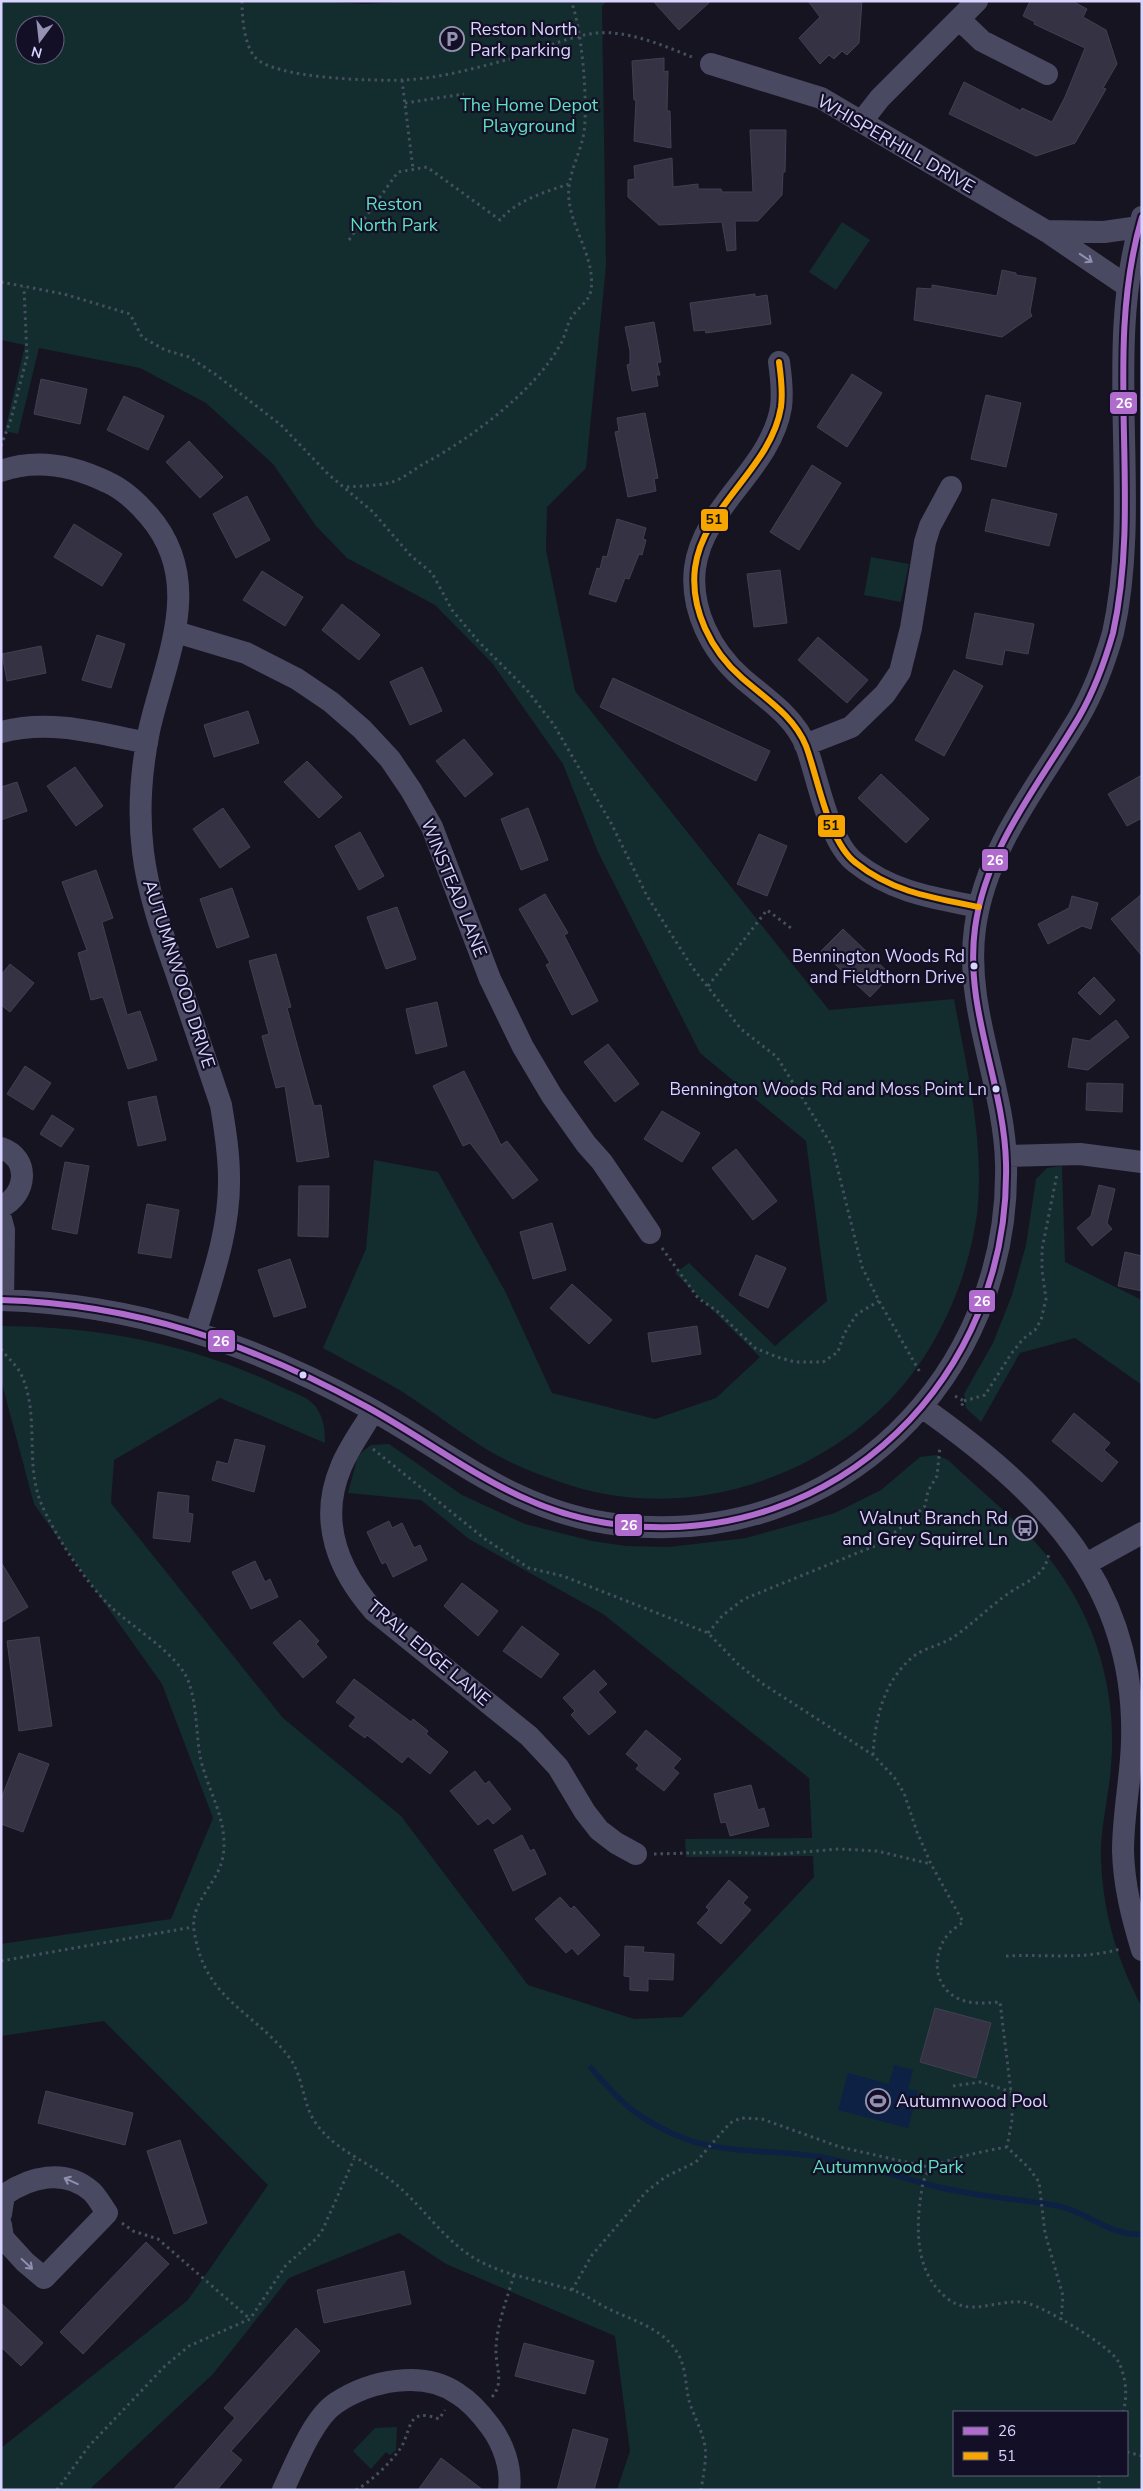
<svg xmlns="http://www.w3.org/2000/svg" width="1143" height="2491" viewBox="0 0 1143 2491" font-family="'Nunito Sans',sans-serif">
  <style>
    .green { fill: #132c2d; fill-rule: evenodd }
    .water { fill: #0d2144 }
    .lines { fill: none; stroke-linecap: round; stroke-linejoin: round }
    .stream { stroke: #0d2144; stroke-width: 5.5 }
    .building { fill: #343243; stroke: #433f54 }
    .path { stroke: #44505f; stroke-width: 3; stroke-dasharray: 2.5 4; stroke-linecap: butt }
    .minor { stroke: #4a4962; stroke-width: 22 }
    .bus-1-casing { stroke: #130f26; stroke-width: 10 }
    .bus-2-casing { stroke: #130f26; stroke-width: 10 }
    .bus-1 { stroke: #b06ccc; stroke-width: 6 }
    .bus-2 { stroke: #f7a600; stroke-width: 6 }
    .oneway { stroke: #928eb0 }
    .bus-dot { fill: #d9d4ff; stroke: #130f26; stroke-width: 2 }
    .labels { text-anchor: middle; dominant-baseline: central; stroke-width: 4.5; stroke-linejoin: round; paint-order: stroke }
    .bus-label { font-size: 17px; fill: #d9d4ff; stroke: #130f26; text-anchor: end }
    .poi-label { font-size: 18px; fill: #d9d4ff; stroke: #130f26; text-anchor: start }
    .park-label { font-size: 18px; fill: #5fe0c0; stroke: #130f26 }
    .street-label { font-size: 18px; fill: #d9d4ff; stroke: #130f26 }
    .line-badge { stroke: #130f26; stroke-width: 2 }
    .badge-label { font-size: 14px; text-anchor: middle; font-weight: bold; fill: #fff }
    .pale-badge-label { font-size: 14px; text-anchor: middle; font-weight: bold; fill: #111 }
  </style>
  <rect width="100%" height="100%" fill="#161421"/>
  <path class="green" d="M1,1H320L365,4L413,1H607L602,6L606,266L586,468L547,507L546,550L575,691L829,1010L954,999C967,1070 985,1142 977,1214C968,1281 937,1351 891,1399C812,1481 688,1519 579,1488C547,1478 514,1466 486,1449C456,1430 428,1408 398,1389C374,1375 348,1362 323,1348L366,1249L374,1160L438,1172L505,1291L552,1393L655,1419L716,1398L760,1357L675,1273L689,1263L775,1346L827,1301L806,1141L700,1053L598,852L563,764L492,663L435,605L347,558L316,526L273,464L206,403L140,368L39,348L18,434L5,431L25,345L1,340ZM25,25H55V55H25Z
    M842,222L870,240L836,290L809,272Z
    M871,557L909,564L901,602L864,595Z
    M1062,1166L1065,1262L1142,1300V1385L1075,1338L1020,1353L981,1422L966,1408L964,1394L993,1343L1012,1295L1026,1245L1036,1179L1047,1168Z
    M1,1326C95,1326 192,1344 277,1385C289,1391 308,1396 316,1407C324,1419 325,1430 325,1443L220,1398L114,1460L111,1503L283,1718L401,1816L528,1985L634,2019L682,2017L814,1877L813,1856L686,1857L685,1839L812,1838L809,1778L603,1614L469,1539L421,1500L348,1493L357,1459L362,1452L371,1445L389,1444L462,1495L525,1524L592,1541L626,1546L669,1547L746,1538L835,1513L881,1490L920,1457L937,1455L948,1460C988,1498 1034,1533 1064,1579C1100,1633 1117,1701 1111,1766C1109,1797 1100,1827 1101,1859C1103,1913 1117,1960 1142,2007V2490H617L630,2451L615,2336L446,2264L399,2233L289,2278L213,2374L89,2490H1V2448L188,2300L268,2185L104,2021L1,2036V1944L171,1919L213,1818L162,1684L34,1504L1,1380ZM954,2412H1127V2475H954Z
    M397,2427L396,2450L390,2455L386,2452L371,2469L353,2451L375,2428Z"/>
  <path class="water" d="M894,2065L913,2070L908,2089L918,2091L908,2128L838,2110L848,2073L889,2084Z"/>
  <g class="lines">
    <path class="stream" d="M591,2068C621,2103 640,2121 683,2138C727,2155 775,2149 821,2157C860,2164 899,2177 938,2187C976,2196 1015,2199 1053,2205C1084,2209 1110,2237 1142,2234"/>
  </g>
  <path class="building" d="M653,1H711L679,30Z
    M808,1H862L859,43L847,55L842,51L834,59L829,55L820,64L799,38L820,17Z
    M1030,1H1072L1087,9L1083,17L1106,30L1117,64L1103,88L1106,89L1075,143L1036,156L949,114L964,82L1021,111L1022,108L1052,122L1065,97L1085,48L1034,24L1035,22L1023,16Z
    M664,58V72L668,71L667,111H670L671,148L634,141L636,100H634L632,61Z
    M750,130H786L785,172H783L782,195L758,221H735L736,250L727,251L722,222L659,225L628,197V180L635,179L634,166L672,158L673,187L698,184V189H721L722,192H753Z
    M1002,270L1016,273V275L1036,278L1030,312L1032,316L1002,337L914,320L917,288L932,289V285L997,296Z
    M755,294V297L767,295L771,324L706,333L705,330L694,331L690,303Z
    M654,322L661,362L657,363L660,375H656L658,386L632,391L627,365L630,364V351L625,327Z
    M852,374L882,393L847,447L817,427Z
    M41,379L87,389L80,424L34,414Z
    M986,395L1021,403L1006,467L971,459Z
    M124,396L164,416L148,450L107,430Z
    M645,413L658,478L654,479L656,491L628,497L615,432L619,431L617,418Z
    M189,441L223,477L200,498L166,462Z
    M812,465L841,483L799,550L770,532Z
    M247,496L270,540L236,558L213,514Z
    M992,499L1057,514L1049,546L985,531Z
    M617,519L646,528L643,539L646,540L642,555L639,554L629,579L625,578L616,602L589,594L597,568L600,569L603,556L607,557Z
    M74,524L122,554L102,586L54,557Z
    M780,570L787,623L754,627L747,574Z
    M262,571L303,597L285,626L243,600Z
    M342,604L380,635L359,660L322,630Z
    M975,613L1034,624L1028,654L1005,650L1002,665L966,658Z
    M97,635L125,644L111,688L82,680Z
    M818,637L868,680L847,703L798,660Z
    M41,646L46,673L7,681L2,654Z
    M422,667L442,711L410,725L390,682Z
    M954,670L983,686L944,756L915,740Z
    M613,678L770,751L756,781L600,707Z
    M248,711L259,743L214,757L204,725Z
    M464,739L493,774L465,797L436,761Z
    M307,761L342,797L319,818L284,782Z
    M75,767L103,806L76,826L47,786Z
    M881,774L929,819L906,843L858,798Z
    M1142,775V818L1127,826L1108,794Z
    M17,782L27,811L1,820V787Z
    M223,808L250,847L220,868L193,829Z
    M528,808L548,860L521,870L501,819Z
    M360,832L384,876L359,890L335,846Z
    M759,834L787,846L767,896L737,884Z
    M96,870L113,918L102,922L127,1015L140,1011L157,1060L128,1069L103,997L91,1000L78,953L87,950L62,882Z
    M232,888L249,937L217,948L200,899Z
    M545,894L568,933L564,935L598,1001L572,1015L546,965L550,963L519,909Z
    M1142,894V956L1111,919Z
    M1072,896L1098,903L1091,929L1082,926L1048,944L1038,924L1069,908Z
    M397,907L416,959L386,969L367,917Z
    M843,929L891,975L870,997L821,951Z
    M276,954L291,1007L287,1008L314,1106L321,1105L329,1157L297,1162L285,1086L276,1088L262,1036L269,1034L249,961Z
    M10,964L34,983L10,1012L1,1005V975Z
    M1094,977L1115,1000L1100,1015L1078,993Z
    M437,1002L447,1046L416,1054L406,1009Z
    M1116,1020L1129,1037L1088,1070L1068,1067L1073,1038L1089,1041Z
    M608,1044L639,1084L615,1102L584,1062Z
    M25,1066L51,1083L33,1110L7,1094Z
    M464,1071L501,1145L507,1141L538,1180L513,1199L470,1143L463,1146L433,1086Z
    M1087,1083L1123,1084L1122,1112L1086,1110Z
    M156,1096L166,1140L138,1146L128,1102Z
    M662,1111L700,1133L682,1162L644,1139Z
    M52,1115L74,1129L61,1147L40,1134Z
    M736,1149L777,1201L753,1220L712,1168Z
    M65,1162L89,1166L77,1234L52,1229Z
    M1099,1185L1115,1189L1107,1223L1112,1229L1092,1246L1077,1228L1091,1216Z
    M299,1186H329L328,1237L298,1236Z
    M147,1204L179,1210L171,1258L138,1253Z
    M552,1223L566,1270L533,1279L520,1232Z
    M1125,1252L1142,1256V1291L1118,1286Z
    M756,1255L786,1268L768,1308L739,1295Z
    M290,1259L306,1307L274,1317L258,1270Z
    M572,1284L612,1320L589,1344L550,1308Z
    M697,1326L701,1354L652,1362L648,1333Z
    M1074,1413L1110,1443L1104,1450L1118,1462L1102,1482L1052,1441Z
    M235,1439L265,1446L254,1492L212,1480L217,1461L228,1464Z
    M158,1492L189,1496L188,1513L193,1514L190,1542L153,1538Z
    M389,1521L392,1528L402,1523L414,1548L420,1545L427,1560L393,1577L386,1562L382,1564L367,1532Z
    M255,1561L265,1582L270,1579L278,1597L251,1609L232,1572Z
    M1,1562L28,1607L1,1623Z
    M462,1583L498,1611L478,1636L444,1606Z
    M300,1620L319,1641L316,1644L327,1657L303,1678L273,1643Z
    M522,1626L559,1654L541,1678L503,1651Z
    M39,1637L52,1726L19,1731L7,1641Z
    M594,1670L607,1684L598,1692L616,1712L589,1735L571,1715L575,1711L563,1698Z
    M354,1679L411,1722L413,1719L428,1731L426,1734L448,1752L430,1774L408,1756L402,1763L367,1735L365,1738L349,1726L356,1717L336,1702Z
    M646,1730L681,1759L673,1768L679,1773L664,1791L636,1769L639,1765L626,1754Z
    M19,1753L49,1764L23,1832L1,1824V1799Z
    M475,1771L485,1784L489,1781L511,1809L493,1824L488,1818L478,1825L450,1791Z
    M751,1785L758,1810L764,1808L769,1826L730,1836L726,1822L721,1823L714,1794Z
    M522,1835L530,1851L534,1849L546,1874L513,1891L494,1850Z
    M729,1880L748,1897L743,1903L751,1910L721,1944L697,1923L709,1910L706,1907Z
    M560,1897L571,1909L574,1906L600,1935L578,1955L572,1948L566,1953L535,1919Z
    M625,1946L644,1947L643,1952L674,1954L673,1980L648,1979V1991L630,1990V1977L624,1976Z
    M935,2008L991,2023L976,2078L920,2062Z
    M46,2091L133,2113L125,2145L38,2123Z
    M180,2140L207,2223L174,2234L147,2151Z
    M146,2242L169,2264L83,2354L60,2332Z
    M404,2271L411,2304L324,2323L317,2290Z
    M1,2303L43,2343L21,2366L1,2347Z
    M296,2328L320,2351L231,2451L242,2460L217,2490H173L235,2418L224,2408Z
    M524,2343L594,2361L585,2394L515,2376Z
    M573,2429L608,2439L594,2490H557Z
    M441,2458L483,2490H418Z"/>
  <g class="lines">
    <path class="path" d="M242,1C242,17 244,43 254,56C272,79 373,81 402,80C438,79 475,68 510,59C539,51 567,36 597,33C627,30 665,46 692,57
      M402,80L413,169
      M405,103L464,94
      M349,240L398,172L427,167L500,220C517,200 545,192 569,184
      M1,282L64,294L130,314L142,337L165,350L189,357L215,374L281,425L328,474L373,512L411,556L432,573L452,610L478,641L527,690L554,725L611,823L647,896L692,967L741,1029L777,1057L832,1146L862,1267L879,1301L921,1374
      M1,446L11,419L27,357L24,287
      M347,487C361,486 378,486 392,482C403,479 414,469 425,463C470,439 535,391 560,345C565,337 566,328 570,320C575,309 589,303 591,290C596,254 565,222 569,187C571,168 581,151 584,132C588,104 582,27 571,1
      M708,986L767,910L791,928
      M662,1248L698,1298L717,1311L755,1348L777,1357L795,1362H823L838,1352L844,1334L857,1314L879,1301
      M1,1349C7,1357 15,1364 20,1372C41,1414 24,1461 41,1503C54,1534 86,1583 111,1607C133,1628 180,1655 189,1683C197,1706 196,1733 200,1756C207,1790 229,1821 223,1856C219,1883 190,1901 194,1930C204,2000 252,2009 289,2057C303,2076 302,2099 313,2119C331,2148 361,2158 388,2178C421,2202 444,2243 481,2262C510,2277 541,2280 572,2290C585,2294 593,2301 605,2307C630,2320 663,2327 678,2354C687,2369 685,2388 690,2404C695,2418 702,2431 705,2446C707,2459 703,2477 701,2490
      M955,1396L964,1401L960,1409
      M964,1401L985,1395L1011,1354L1023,1339L1035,1330L1041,1320L1046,1299L1042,1270V1249L1057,1174
      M373,1449L485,1539L529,1568L563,1576L708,1633L738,1664L763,1684L873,1755L894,1777L904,1793L917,1832L931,1864L963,1922C958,1926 950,1931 946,1937C932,1957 934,1986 957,1998C971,2005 985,2003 1000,2002L1012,2100V2120L1007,2147L1029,2168L1039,2182L1045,2233L1063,2296L1061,2320
      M708,1633L723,1615L744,1599L877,1545L902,1527L925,1506L928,1491L937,1476L940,1446
      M873,1755C875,1718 884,1680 914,1656C926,1647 943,1645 955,1636C975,1622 991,1605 1012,1591C1029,1580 1045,1576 1049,1553
      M654,1854L725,1852L780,1854L839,1849L877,1851L931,1864
      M1006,1956C1045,1954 1082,1960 1120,1949
      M1,1961L193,1927
      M953,2086L981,2082L1011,2092
      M1007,2147C990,2150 942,2159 931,2169C922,2177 922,2190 920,2201C916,2236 917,2275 948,2299C970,2316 997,2300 1022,2302C1039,2303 1110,2346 1118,2361C1126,2376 1128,2396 1123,2412
      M122,2223L133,2231L158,2239L250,2319
      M572,2290L592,2255L646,2192L665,2177L696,2162L730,2123L741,2118L762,2119L840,2147L932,2168
      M492,2397C505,2382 495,2366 496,2348C497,2324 507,2299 514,2275
      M1127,2452L1142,2456
      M57,2490L89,2446L165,2366L189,2346L250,2319L286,2265L317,2238L323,2229L354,2159
      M356,2490C372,2481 390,2463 400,2449C412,2432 405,2406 439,2419L445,2410
      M1099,2490V2475"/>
    <path class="minor" d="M959,19L982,41L1047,74
      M711,64L821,98L1046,231L1127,286
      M862,121L880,98L977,1
      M1046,231L1104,232L1139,227
      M779,362C781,376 783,392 781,407C771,469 703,506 695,568C690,609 711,651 742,678C766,699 794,716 806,746C818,778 828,842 856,863C892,892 934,898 979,907
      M1,471C37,458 74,466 107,482C123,489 137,502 149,516C206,582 165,659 149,731C141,771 138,812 143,852C148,893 162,933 176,972C191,1017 206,1061 221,1105C225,1129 229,1153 229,1178C230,1231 211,1281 196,1331
      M176,632L246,653L297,679L331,702L362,729L390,759L411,790L432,827L490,979L523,1047L552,1096L586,1144L602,1162L650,1233
      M1,732C51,719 98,733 147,743
      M805,745L851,727L885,694L900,672L911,628L925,542L930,526L951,487
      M1,1148C31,1158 27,1195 1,1207
      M1006,1156L1080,1154L1142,1162
      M1,1219L4,1230L3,1300
      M1,1300C135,1304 250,1343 367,1407C454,1455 518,1514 621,1525C838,1549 1011,1376 1006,1163C1004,1083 964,1009 975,928C986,847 1039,785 1079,717C1094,691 1105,661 1113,633C1143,497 1102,352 1142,217
      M922,1407C1042,1492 1137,1583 1132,1742C1131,1778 1123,1814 1123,1851C1124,1886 1132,1917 1142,1950
      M373,1411C363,1429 349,1447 341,1467C318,1521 338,1570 374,1611L529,1736L558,1767L585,1812L599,1830L616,1843L636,1854
      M1086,1564L1142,1533
      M1,2214L4,2195C30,2177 64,2168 91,2191C97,2196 102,2206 107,2213L44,2278L25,2262L3,2238L1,2225
      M283,2490C295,2465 313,2418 336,2403C369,2381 423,2369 458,2394C471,2402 481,2414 490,2426C503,2443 512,2468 509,2490"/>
    <defs>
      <path id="bus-1" d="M1,1300C135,1304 250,1343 367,1407C454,1455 518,1514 621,1525C838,1549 1011,1376 1006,1163C1004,1083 964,1009 975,928C986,847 1039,785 1079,717C1094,691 1105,661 1113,633C1143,497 1102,352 1142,217"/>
      <path id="bus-2" d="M779,362C781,376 783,392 781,407C771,469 703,506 695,568C690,609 711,651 742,678C766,699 794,716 806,746C818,778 828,842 856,863C892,892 934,898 979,907"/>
    </defs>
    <use href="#bus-1" class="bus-1-casing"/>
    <use href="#bus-2" class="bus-2-casing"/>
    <use href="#bus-1" class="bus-1"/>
    <use href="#bus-2" class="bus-2"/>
  </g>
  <defs><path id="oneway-shaft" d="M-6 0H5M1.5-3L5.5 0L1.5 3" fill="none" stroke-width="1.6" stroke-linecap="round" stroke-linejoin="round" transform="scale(1.25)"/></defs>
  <g class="oneway">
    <use href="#oneway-shaft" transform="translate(1086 258) rotate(34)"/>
    <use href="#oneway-shaft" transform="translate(71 2181) rotate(-156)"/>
    <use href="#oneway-shaft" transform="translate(27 2264) rotate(43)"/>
  </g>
  <defs>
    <symbol id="parking-ring" viewBox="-11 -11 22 22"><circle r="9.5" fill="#130f26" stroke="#9591b1" stroke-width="1.5"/><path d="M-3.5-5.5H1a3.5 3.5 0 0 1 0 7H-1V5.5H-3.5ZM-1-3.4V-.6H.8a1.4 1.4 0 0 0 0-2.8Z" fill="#9591b1"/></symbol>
    <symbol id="bus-ring" viewBox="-11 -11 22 22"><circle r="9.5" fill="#130f26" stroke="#9591b1" stroke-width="1.5"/><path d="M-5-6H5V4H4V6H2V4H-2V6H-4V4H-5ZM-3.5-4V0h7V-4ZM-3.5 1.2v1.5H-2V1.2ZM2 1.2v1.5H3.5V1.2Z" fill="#9591b1"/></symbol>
    <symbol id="stadium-ring" viewBox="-11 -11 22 22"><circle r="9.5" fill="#130f26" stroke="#9591b1" stroke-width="1.5"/><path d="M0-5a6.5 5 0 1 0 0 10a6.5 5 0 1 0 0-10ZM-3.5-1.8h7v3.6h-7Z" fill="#9591b1"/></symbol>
  </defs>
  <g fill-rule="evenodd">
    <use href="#parking-ring" x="438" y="25" width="28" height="28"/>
    <use href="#bus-ring" x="1011" y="1514" width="28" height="28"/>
    <use href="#stadium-ring" x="864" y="2087" width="28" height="28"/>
  </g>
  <g class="bus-dot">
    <circle cx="974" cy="966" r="4.5"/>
    <circle cx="996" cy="1089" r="4.5"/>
    <circle cx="303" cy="1375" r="4.5"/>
  </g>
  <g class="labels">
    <g class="bus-label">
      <text x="965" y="956">Bennington Woods Rd<tspan x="965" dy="21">and Fieldthorn Drive</tspan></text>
      <text x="987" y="1089">Bennington Woods Rd and Moss Point Ln</text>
    </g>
    <g class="poi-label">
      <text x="470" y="29">Reston North<tspan x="470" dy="21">Park parking</tspan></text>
      <text x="1008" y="1518" text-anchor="end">Walnut Branch Rd<tspan x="1008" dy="21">and Grey Squirrel Ln</tspan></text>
      <text x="896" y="2101">Autumnwood Pool</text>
    </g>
    <g class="park-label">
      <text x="529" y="105">The Home Depot<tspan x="529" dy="21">Playground</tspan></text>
      <text x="394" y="204">Reston<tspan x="394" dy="21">North Park</tspan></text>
      <text x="888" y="2167">Autumnwood Park</text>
    </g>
    <g class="street-label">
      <text transform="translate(896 144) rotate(30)">WHISPERHILL DRIVE</text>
      <text transform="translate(454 888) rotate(68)">WINSTEAD LANE</text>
      <text transform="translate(179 974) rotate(72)">AUTUMNWOOD DRIVE</text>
      <text transform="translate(429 1653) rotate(40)">TRAIL EDGE LANE</text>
    </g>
  </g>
  <g class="line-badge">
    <rect x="1109" y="391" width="29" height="24" rx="5" fill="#b06ccc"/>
    <rect x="700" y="508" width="29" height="24" rx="5" fill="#f7a600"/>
    <rect x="817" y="814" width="29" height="24" rx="5" fill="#f7a600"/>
    <rect x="981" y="848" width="28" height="24" rx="5" fill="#b06ccc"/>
    <rect x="968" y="1289" width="28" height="24" rx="5" fill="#b06ccc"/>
    <rect x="207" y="1329" width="29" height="24" rx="5" fill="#b06ccc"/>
    <rect x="614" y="1513" width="29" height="24" rx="5" fill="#b06ccc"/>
  </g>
  <g class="badge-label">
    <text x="1124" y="408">26</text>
    <text x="995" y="865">26</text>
    <text x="982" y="1306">26</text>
    <text x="221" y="1346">26</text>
    <text x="629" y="1530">26</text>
  </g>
  <g class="pale-badge-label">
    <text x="714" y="524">51</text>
    <text x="831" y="830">51</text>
  </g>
  <rect width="1143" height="2491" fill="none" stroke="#d9d4ff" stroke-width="5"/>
  <rect x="953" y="2411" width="175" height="65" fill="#130f26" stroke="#625e7d"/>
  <rect x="963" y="2427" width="25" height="8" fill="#b06ccc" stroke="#625e7d"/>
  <text x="998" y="2436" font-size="15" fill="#d9d4ff">26</text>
  <rect x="963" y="2452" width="25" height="8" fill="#f7a600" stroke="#625e7d"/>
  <text x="998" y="2461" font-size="15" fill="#d9d4ff">51</text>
  <g transform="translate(40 40) rotate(195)"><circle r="24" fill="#130f26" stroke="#625e7d"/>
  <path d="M0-4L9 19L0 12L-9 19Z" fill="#9591b1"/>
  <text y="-8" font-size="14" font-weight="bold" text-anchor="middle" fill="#d9d4ff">N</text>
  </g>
</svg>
